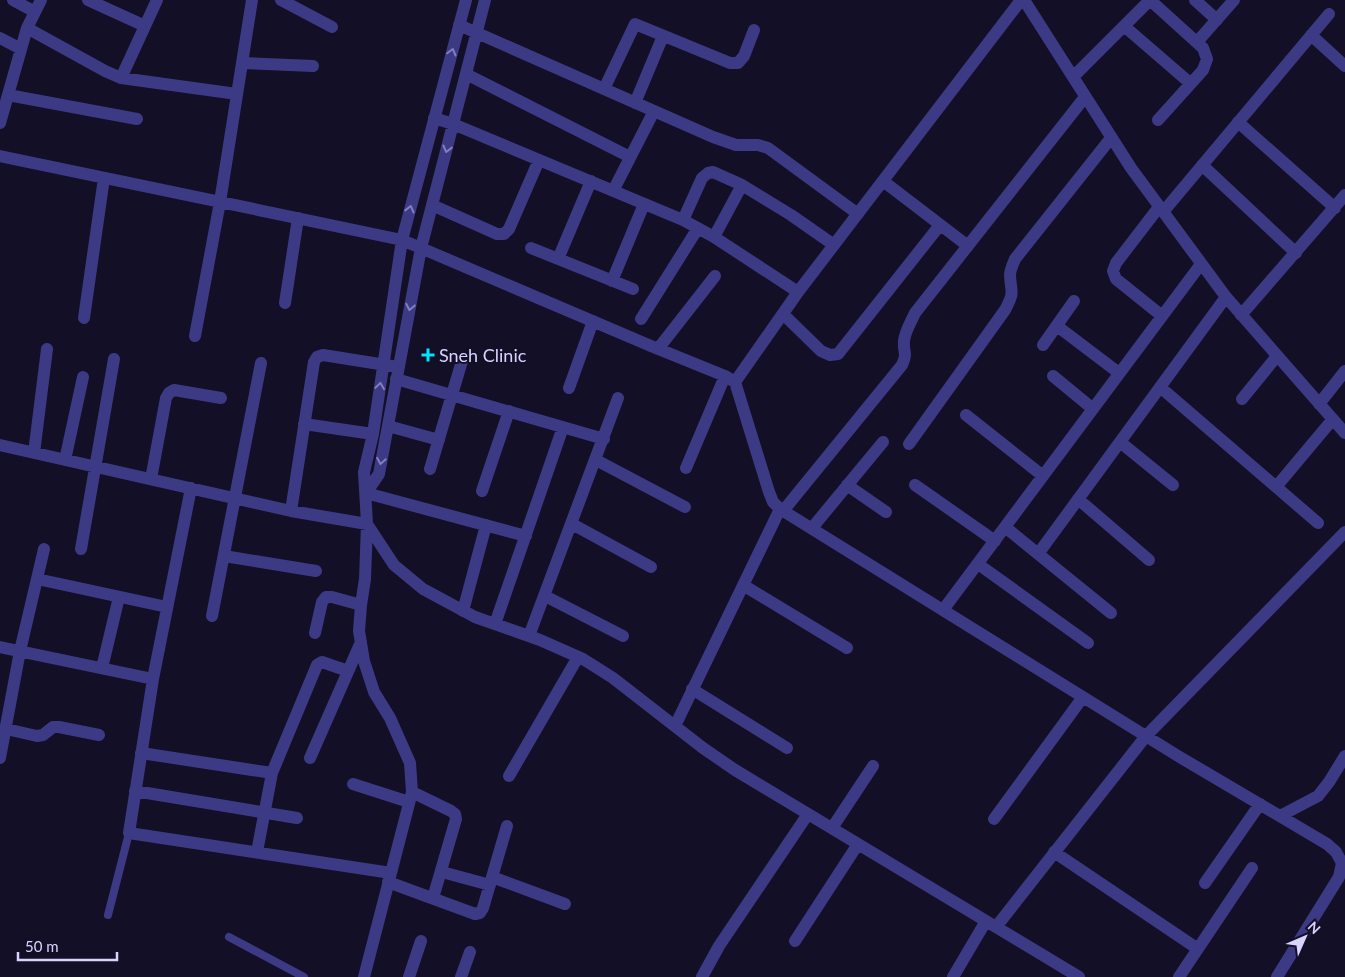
<svg xmlns="http://www.w3.org/2000/svg" width="1345" height="977" viewBox="0 0 1345 977" font-family="Lato,sans-serif">
  <style>
    .lines { fill: none; stroke-linecap: round; stroke-linejoin: round }
    .lane { stroke: #3d3a85; stroke-width: 8 }
    .street { stroke: #3d3a85; stroke-width: 12 }
    .oneway { stroke: #837fbc }
    .poi-dot { fill: #00e5ff; stroke: #130f26; stroke-width: 2 }
    .labels { text-anchor: middle; dominant-baseline: central; stroke-width: 4; stroke-linejoin: round; paint-order: stroke }
    .poi-label { font-size: 18px; fill: #d9d4ff; stroke: #130f26; text-anchor: start }
  </style>
  <rect width="100%" height="100%" fill="#130f26"/>
  <g class="lines">
    <path class="lane" d="M108,915L129,833
      M229,937L304,977"/>
    <path class="street" d="M13,0L35,12
      M88,0L145,26
      M281,0L332,27
      M1024,0L1131,168L1226,297L1345,433
      M1150,0L1203,48L1207,59L1203,70L1158,120
      M1195,0L1217,20
      M459,25L713,137L736,145H758L768,148L858,214
      M1124,26L1190,83
      M27,28L105,71L121,78L237,94
      M1311,35L1345,66
      M0,38L21,49
      M1197,42L1234,0
      M242,63L313,66
      M466,74L630,157
      M1073,77L1150,0
      M121,78L157,0
      M604,89L635,24L730,63H738L744,56L754,30
      M8,95L137,119
      M635,103L663,36
      M434,118L453,124L683,220L714,237L798,292
      M1238,122L1335,208
      M0,123L27,28L41,0
      M0,156L402,240L651,346L725,376L735,382L769,492L773,502L780,509L1178,756L1327,844L1336,852L1342,863L1339,877L1277,977
      M1202,165L1296,253
      M883,181L968,246
      M613,191L654,111
      M432,205L497,234H504L509,229L539,160
      M1159,207L1116,263L1113,271L1116,279L1162,316
      M1163,212L1329,14
      M683,220L702,178L708,173L713,172L742,185L791,215L834,245
      M714,237L742,185
      M531,248L633,289
      M558,259L591,181
      M612,281L644,204
      M285,303L298,218
      M783,314L821,351L830,355L838,354L940,225
      M1241,315L1345,195
      M84,318L104,178
      M641,319L698,228
      M1057,326L1119,373
      M195,336L220,202L252,0
      M1043,345L1074,301
      M658,349L715,276
      M1053,376L1093,409
      M396,379L604,439
      M735,382L798,292L1021,0
      M1160,387L1318,523
      M569,388L593,321
      M1242,399L1277,356
      M1319,404L1345,371
      M966,415L1043,476
      M304,424L373,434
      M388,426L439,440
      M1120,442L1173,485
      M909,444L1005,310C1015,291 1011,294 1010,275C1010,270 1013,264 1015,259L1111,138
      M0,445L291,511L367,524L394,565L423,589L475,617L540,640L583,659L613,678L703,748L735,770L1079,977
      M34,453L47,349
      M65,460L83,377
      M596,460L685,507
      M686,468L725,376
      M430,469L462,361
      M151,479L166,398L169,393L174,390L221,398
      M847,485L886,512
      M915,485L995,541
      M1276,487L1333,419
      M191,488L153,679L129,833L391,873
      M482,491L509,411
      M366,493L379,474L421,248L485,0
      M366,493L526,536
      M1078,499L1149,560
      M291,511L314,362L317,357L323,355L392,366
      M783,511L902,365C908,352 903,353 904,341C905,331 911,322 915,313L1085,97
      M572,524L651,567
      M1005,527L1111,613
      M812,528L883,442
      M81,549L114,359
      M1038,554L1226,297
      M224,556L316,571
      M978,564L1088,643
      M37,579L167,607
      M743,585L847,648
      M545,596L623,636
      M943,610L1201,264
      M463,611L486,525
      M212,616L261,363
      M495,624L563,427
      M315,633L322,602L326,597H332L361,605
      M529,636L618,398
      M0,647L153,679
      M102,668L119,597
      M692,689L787,748
      M675,726L780,509
      M6,729L37,736L43,735L53,727H59L99,735
      M141,753L272,773
      M0,758L20,651L44,549
      M310,758L361,642
      M509,776L578,657
      M353,784L409,802
      M135,791L297,818
      M412,792L451,811L455,814L456,819L433,898
      M1280,816L1318,796L1329,782L1345,756
      M994,819L1083,697
      M832,828L873,766
      M257,852L272,773L317,665L322,662L348,671
      M1054,852L1198,949
      M442,872L490,885
      M492,877L565,904
      M388,882L475,914L480,913L483,908L507,826
      M1205,883L1260,804
      M996,927L1146,736L1345,532
      M795,941L858,844
      M364,977L412,792L410,763L390,718L374,692L364,661L359,631L361,605L365,579L367,524L364,472L373,434L402,240L466,0
      M409,977L421,941
      M461,977L470,952
      M702,977L719,946L808,814
      M953,977L986,921
      M1179,977L1252,868"/>
  </g>
  <defs><path id="oneway-chevron" d="M-2-3.5L2.5 0L-2 3.5" fill="none" stroke-width="1.6" stroke-linecap="round" stroke-linejoin="round" transform="scale(1.25)"/></defs>
  <g class="oneway">
    <use href="#oneway-chevron" transform="translate(452 52) rotate(-75)"/>
    <use href="#oneway-chevron" transform="translate(447 149) rotate(104)"/>
    <use href="#oneway-chevron" transform="translate(410 209) rotate(-76)"/>
    <use href="#oneway-chevron" transform="translate(410 307) rotate(101)"/>
    <use href="#oneway-chevron" transform="translate(380 386) rotate(-82)"/>
    <use href="#oneway-chevron" transform="translate(381 461) rotate(100)"/>
  </g>
  <path class="poi-dot" d="M425.5 347.5h5v5h5v5h-5v5h-5v-5h-5v-5h5z"/>
  <g class="labels">
    <g class="poi-label">
      <text x="439" y="355">Sneh Clinic</text>
    </g>
  </g>
  <g transform="translate(1305 937) rotate(45)" stroke="#130f26" stroke-width="4" paint-order="stroke">
  <path d="M0-4L9 19L0 12L-9 19Z" fill="#d9d4ff"/>
  <text y="-8" font-size="14" font-weight="bold" text-anchor="middle" fill="#d9d4ff">N</text>
  </g>
  <path d="M18 952v8h99v-8" fill="none" stroke="#d9d4ff" stroke-width="2.5"/>
  <text x="25" y="952" font-size="15" fill="#d9d4ff" stroke="#130f26" stroke-width="4" paint-order="stroke">50 m</text>
</svg>
